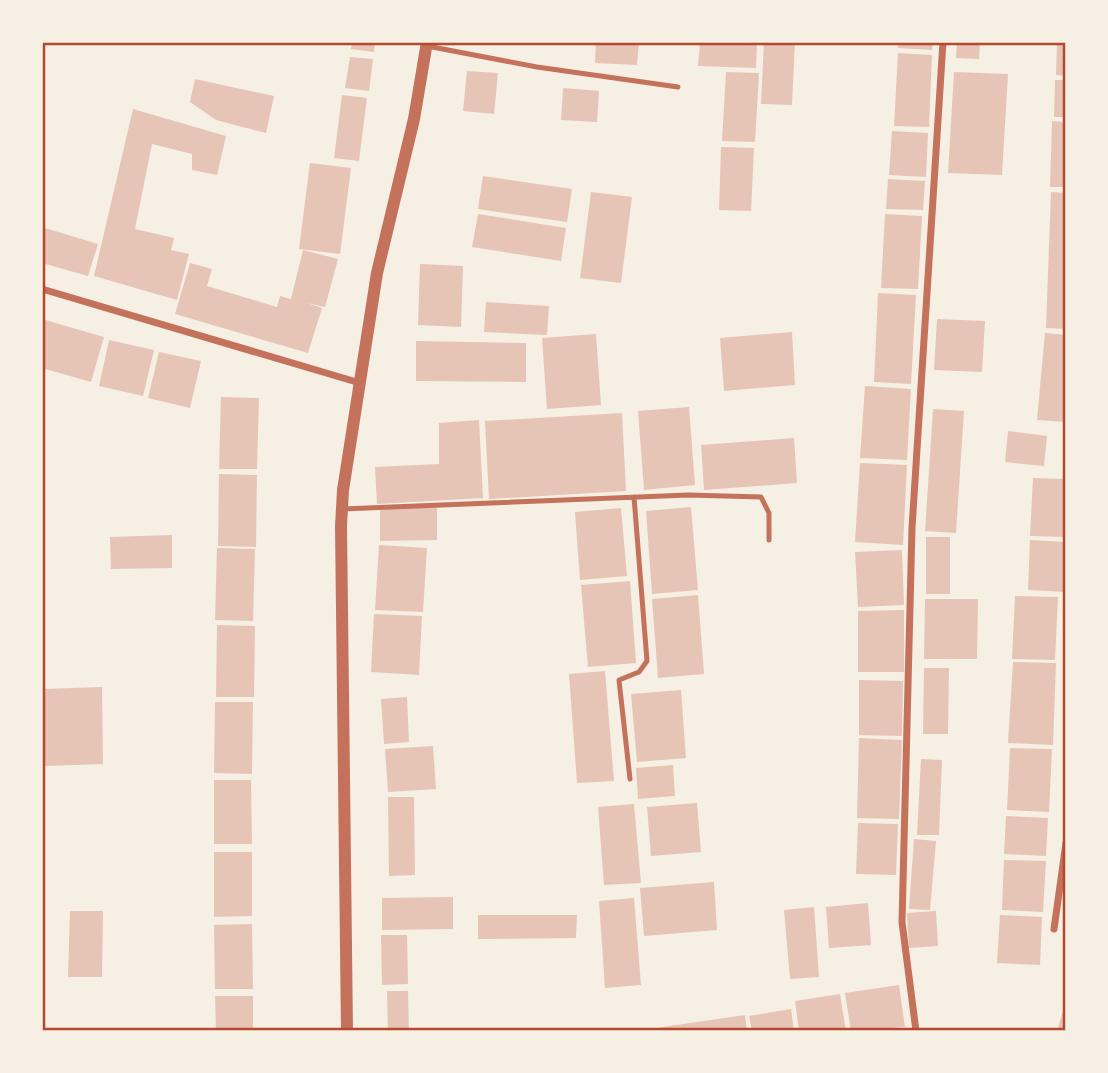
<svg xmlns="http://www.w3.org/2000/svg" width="1108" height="1073" viewBox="0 0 1108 1073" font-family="Arial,sans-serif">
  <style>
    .building { fill: #e6c5b7 }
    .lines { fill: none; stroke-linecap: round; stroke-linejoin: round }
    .service { stroke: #c5725c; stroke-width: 5 }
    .minor { stroke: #c5725c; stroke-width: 7 }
    .tertiary { stroke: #c5725c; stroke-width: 12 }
    .neatline { fill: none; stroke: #b5482f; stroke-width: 2.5 }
  </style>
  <rect width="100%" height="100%" fill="#f6efe4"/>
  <path class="building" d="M352,42H375L374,52L351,49Z
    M596,42H639L637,65L595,63Z
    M700,42H757L756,68L698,66Z
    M764,42H795L792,105L761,104Z
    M898,42H933L932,50L898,48Z
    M957,42H980L979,59L956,58Z
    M1057,43L1066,44V76L1056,75Z
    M898,53L932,55L929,127L894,126Z
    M350,57L373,59L369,91L345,88Z
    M467,71L498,73L494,114L463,111Z
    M726,72L759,73L755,142L722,141Z
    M954,72L1008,74L1002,175L948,173Z
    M195,79L274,96L266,133L216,120L190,102Z
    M1055,80H1066V117H1054Z
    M563,88L599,91L597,122L561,120Z
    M342,95L367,98L359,161L334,158Z
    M133,109L226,136L217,175L192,170V154L152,144L135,229L174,238L171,250L189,254L177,300L94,276Z
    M1052,121L1066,122V187H1050Z
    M892,131L928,133L926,177L889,175Z
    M721,147L754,148L751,211L719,210Z
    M310,163L351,168L340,254L299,249Z
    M483,176L572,189L567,222L478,209Z
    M888,179L925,181L923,210L886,209Z
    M591,192L632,197L621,283L580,278Z
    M1051,192L1066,193V329L1046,328Z
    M478,214L566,228L561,261L472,247Z
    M885,214L922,216L918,289L881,288Z
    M42,227L98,244L88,276L42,263Z
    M303,250L338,259L325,307L307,303L322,308L308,353L175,314L190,263L212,269L207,286L277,307L280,296L291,299Z
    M420,264L463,266L461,327L418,325Z
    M878,293L916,295L911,384L874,382Z
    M486,302L549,306L547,335L484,332Z
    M42,319L104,337L91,382L42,368Z
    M937,319L985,321L982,372L934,370Z
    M792,332L795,385L724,391L720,338Z
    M1045,333L1066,335V422L1037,420Z
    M596,334L601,405L547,409L542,338Z
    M109,340L154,350L143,396L99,386Z
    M416,341L526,343V382L416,381Z
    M159,352L201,361L190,408L148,398Z
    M865,386L911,389L907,460L860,458Z
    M221,397L259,398L257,469H219Z
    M689,407L695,485L644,490L638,411Z
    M933,409L964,411L956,533L925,531Z
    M622,413L626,491L489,499L485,421Z
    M479,420L483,498L377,504L375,467L439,464V423Z
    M1008,431L1047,436L1044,466L1005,462Z
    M794,438L797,483L704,490L701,445Z
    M860,463L907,465L903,545L855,542Z
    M219,474L257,475L256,547L218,546Z
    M1033,478L1066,479V537L1030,536Z
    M691,507L698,590L652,594L646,511Z
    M380,508H437V540L380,541Z
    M621,508L627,576L580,580L575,512Z
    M172,535V568L111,569L110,537Z
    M926,537H950V594H926Z
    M1030,540L1066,542L1065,592L1028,590Z
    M379,545L427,548L423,612L375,610Z
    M217,548L255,549L253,621L215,620Z
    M902,550L904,605L858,607L855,552Z
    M630,581L636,663L588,667L581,585Z
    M698,595L704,674L658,678L652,599Z
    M1015,596L1058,597L1055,660L1012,659Z
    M925,599H978L977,659H924Z
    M904,610V672H858V611Z
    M374,614L422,616L419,675L371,672Z
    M217,625L255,626L254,697H216Z
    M1013,662L1056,663L1053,745L1008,743Z
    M924,668H949L948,734H923Z
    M605,671L614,781L577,783L569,674Z
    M859,680L903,681L902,736L859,735Z
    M102,687L103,764L45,766L43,689Z
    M681,690L686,758L637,762L631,694Z
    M407,697L409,742L384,744L381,699Z
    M215,702H253L252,774L214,773Z
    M859,738L902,740L899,819L857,818Z
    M433,746L436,789L388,792L385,749Z
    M1010,748L1052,749L1049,812L1007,810Z
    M921,759L942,760L939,835H917Z
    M673,765L675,796L638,799L636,768Z
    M214,780H251L252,844H214Z
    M388,797H414L415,875L389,876Z
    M697,803L701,852L651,856L647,807Z
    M634,804L641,883L604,885L598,807Z
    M1006,816L1048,818L1046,856L1004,854Z
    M858,823L898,824L896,875L856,874Z
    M914,839L936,841L930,910L909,909Z
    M214,852H252V916L214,917Z
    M1004,860L1046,861L1043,912L1002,910Z
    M714,882L717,930L644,936L640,888Z
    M453,897V929L382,930V898Z
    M634,898L641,985L605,988L599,901Z
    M868,903L871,945L829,948L826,907Z
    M814,907L819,977L790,979L784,910Z
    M70,911H103L102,977H68Z
    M936,911L938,946L909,948L907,913Z
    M478,915H577L576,938L478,939Z
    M1000,915L1042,917L1040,965L997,963Z
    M252,924L253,989H215L214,925Z
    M381,935H407L408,984L382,985Z
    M899,985L905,1027L851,1031L845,993Z
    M387,991H408L409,1031H388Z
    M840,994L846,1031H799L795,1001Z
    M215,996H253V1031H216Z
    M1065,1004L1066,1031H1057Z
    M791,1009L794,1031H752L749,1016Z
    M745,1015L747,1031H649V1029Z"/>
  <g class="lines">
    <path class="service" d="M427,46L537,67L678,87
      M342,509L688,495L761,497L769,513V540
      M630,779L619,680L639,672L647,661L634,497"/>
    <path class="minor" d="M42,289L360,383
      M1054,929L1066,843
      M916,1031L902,922L912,528L943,42"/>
    <path class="tertiary" d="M347,1031L341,526L343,490L377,273L414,119L427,42"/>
  </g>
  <rect width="1108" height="1073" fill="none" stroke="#f6efe4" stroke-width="88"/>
  <rect x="44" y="44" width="1020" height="985" class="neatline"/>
</svg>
